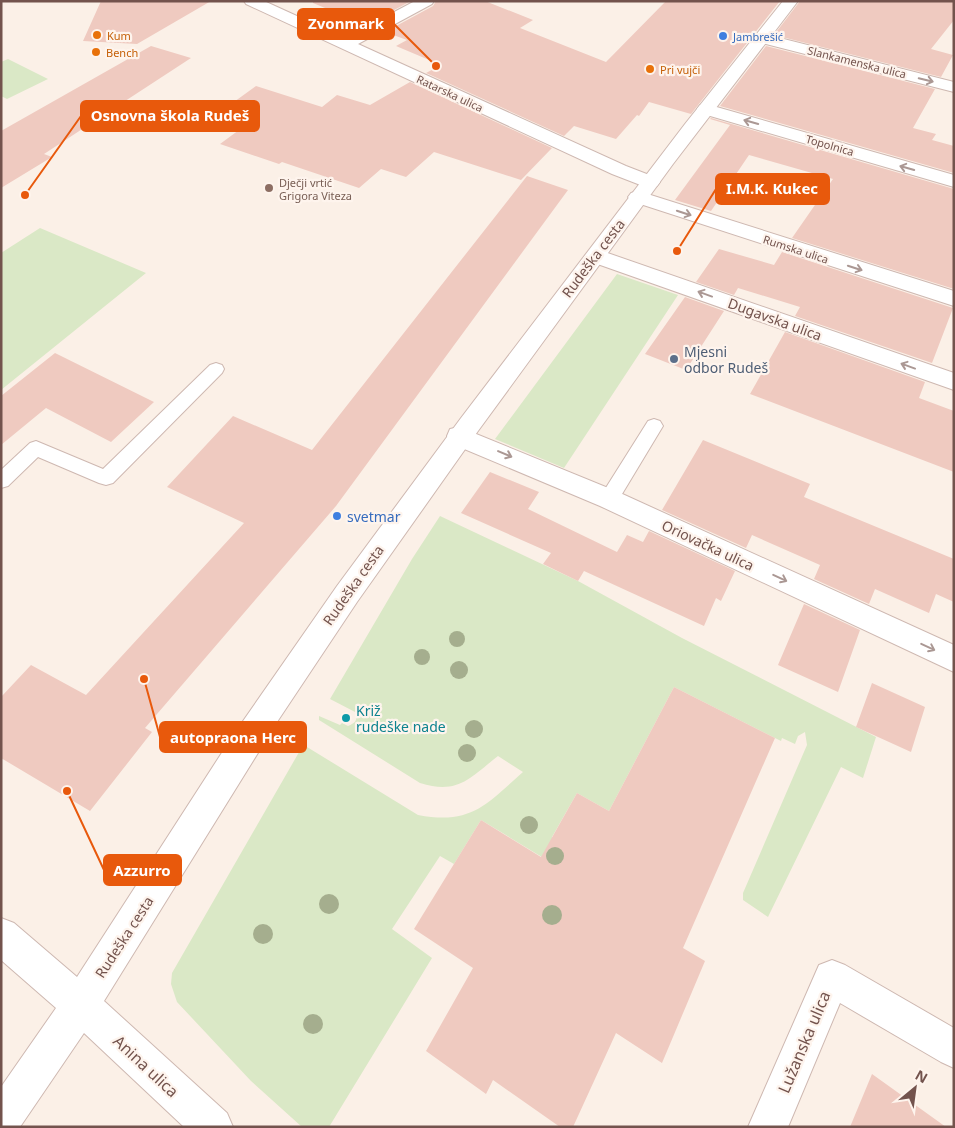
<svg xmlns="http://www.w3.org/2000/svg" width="955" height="1128" viewBox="0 0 955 1128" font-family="'Noto Sans',sans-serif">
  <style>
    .green { fill: #dae8c6 }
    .building { fill: #efcac0 }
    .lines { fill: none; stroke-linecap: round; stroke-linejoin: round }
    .service-casing { stroke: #ceb8b1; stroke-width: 2 }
    .minor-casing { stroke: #ceb8b1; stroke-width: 2 }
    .tertiary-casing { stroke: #ceb8b1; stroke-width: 2 }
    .service { fill: #fff; fill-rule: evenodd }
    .minor { fill: #fff; fill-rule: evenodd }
    .tertiary { fill: #fff; fill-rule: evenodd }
    .tree { fill: #a5ae8e }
    .oneway { stroke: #ab9894 }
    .food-dot { fill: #e8710a; stroke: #fef4ed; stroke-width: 2 }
    .shop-dot { fill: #3f7fe0; stroke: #fef4ed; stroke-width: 2 }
    .education-dot { fill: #8d6e63; stroke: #fef4ed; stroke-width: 2 }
    .service-dot { fill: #5c6f8a; stroke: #fef4ed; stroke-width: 2 }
    .culture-dot { fill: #0f9aa8; stroke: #fef4ed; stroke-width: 2 }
    .labels { text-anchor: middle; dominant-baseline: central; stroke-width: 4.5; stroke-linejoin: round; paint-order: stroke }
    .far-food-label { font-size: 11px; fill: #c56008; stroke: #fef4ed; text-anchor: start }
    .far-shop-label { font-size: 11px; fill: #366cbe; stroke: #fef4ed; text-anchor: start }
    .far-street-label { font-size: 11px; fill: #73534d; stroke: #fef4ed }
    .far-education-label { font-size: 11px; fill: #785e54; stroke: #fef4ed; text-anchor: start }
    .street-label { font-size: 14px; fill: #73534d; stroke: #fef4ed }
    .service-label { font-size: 14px; fill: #4e5e75; stroke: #fef4ed; text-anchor: start }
    .shop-label { font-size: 14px; fill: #366cbe; stroke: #fef4ed; text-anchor: start }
    .culture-label { font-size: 14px; fill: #0d838f; stroke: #fef4ed; text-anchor: start }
    .near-street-label { font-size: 16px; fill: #73534d; stroke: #fef4ed }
    .leader { fill: none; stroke: #e8590c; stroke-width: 2 }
    .callout-dot { fill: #e8590c; stroke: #fef4ed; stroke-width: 2 }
    .callout { fill: #e8590c; stroke: #e8590c; stroke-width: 2 }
    .callout-label { font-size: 15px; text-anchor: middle; font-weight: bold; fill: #fff }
  </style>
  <rect width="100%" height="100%" fill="#fbf0e7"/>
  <path class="green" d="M8,59L48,79L7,99L1,96V62Z
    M40,228L146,273L1,390V253Z
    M617,274L678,295L564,468L495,439Z
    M440,516L578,581L682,638L876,737L863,778L841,767L768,917L743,900V893L807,745L805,732L798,736L795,744L782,738L781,741L674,687L609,811L577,793L552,837L565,871L481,820L454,864L440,856L392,929L432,958L329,1127H302L251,1081L177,1002L171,984L172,973L302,747H307L418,815C471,825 486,805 523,772L498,756C470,778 458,795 420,783L319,720V716L340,725L342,723L348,726C355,723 357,721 357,713L330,699L412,559Z"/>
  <path class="building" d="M101,1H211L137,44L83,41Z
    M313,1H411L366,25L313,3Z
    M436,1H485L533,20L520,28L606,62L666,1H780L691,114L649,102L639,116L637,115L616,139L574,126L564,136L426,73L441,65L396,46L407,40L385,32L433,6Z
    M800,1H954V20L931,49L953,55L941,77L774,35Z
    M151,46L191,58L44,154L52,157L1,188V131Z
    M766,46L935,89L913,128L936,134L932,140L954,146V173L720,106Z
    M410,82L552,148L521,180L434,152L406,177L381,169L359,188L282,162L279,164L220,144L239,130L209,120L256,86L322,107L337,95L370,105Z
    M711,118L954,189V289L792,238L833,179L749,155L711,211L675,200L730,125L710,119Z
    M527,176L568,190L336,506L145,728L152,732L90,811L1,758V697L31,665L86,695L244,523L167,487L233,416L312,450Z
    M719,249L774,265L782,252L953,308L932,363L795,316L800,307L738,288L734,295L696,282Z
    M685,297L724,311L686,370L645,354Z
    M785,332L925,382L919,398L954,411V472L750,394Z
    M55,353L154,402L111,442L46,408L1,445V396Z
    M703,440L810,484L804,497L954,559V602L936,594L929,613L875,589L869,604L814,579L820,565L752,535L746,548L662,510Z
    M490,472L539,492L528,509L617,552L627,535L643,542L649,531L735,571L721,601L716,598L704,626L584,571L578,581L543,564L551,553L461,513Z
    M804,604L860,630L838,692L778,665Z
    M872,683L925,707L911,752L856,727Z
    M674,687L775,738L683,948L705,961L662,1063L616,1033L573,1127H560L493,1080L486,1094L426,1051L473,968L414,929L481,820L541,857L577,793L609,811Z
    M872,1074L946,1127H850Z"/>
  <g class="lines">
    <defs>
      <path id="service" d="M216,363L222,365L224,369L222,373L113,483L106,485L99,483L38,457L8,486L1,488V470L30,443L36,441L103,469L210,365Z
        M654,419L660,421L663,426L616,504L609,506L602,504L600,499L602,494L648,421Z"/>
      <path id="minor" d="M244,1H264L345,38L415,1H434L432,4L358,44L626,166L657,178L660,182L657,186L650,188L643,186L612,174L246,4Z
        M760,33L954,82V92L754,41L752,38L754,35Z
        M706,104L954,175V187L700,113L697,109L700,105Z
        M638,191L954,291V306L631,201L628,197L631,193Z
        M596,249L954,373V390L589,261L586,256L589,251Z
        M459,427L618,492L954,645V672L600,506L450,443L447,436L450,429Z
        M832,960L845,965L954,1028V1068L941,1062L840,1003L788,1127H748L819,965Z"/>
      <path id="tertiary" d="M783,1H798L673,164L478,431L357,602L279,719L104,1001L227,1113L233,1127H184L84,1033L20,1127H1V1087L56,1008L1,960V918L14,923L77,977L234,734L337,586L461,418L685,124Z"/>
    </defs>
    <use href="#service" class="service-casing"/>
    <use href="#minor" class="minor-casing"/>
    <use href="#tertiary" class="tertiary-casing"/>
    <use href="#service" class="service"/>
    <use href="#minor" class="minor"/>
    <use href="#tertiary" class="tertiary"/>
  </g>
  <g class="tree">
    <circle cx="457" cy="639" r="8"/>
    <circle cx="422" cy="657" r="8"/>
    <circle cx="459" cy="670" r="9"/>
    <circle cx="474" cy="729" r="9"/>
    <circle cx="467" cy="753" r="9"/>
    <circle cx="529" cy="825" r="9"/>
    <circle cx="555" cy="856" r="9"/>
    <circle cx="329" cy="904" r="10"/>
    <circle cx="552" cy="915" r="10"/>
    <circle cx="263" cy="934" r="10"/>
    <circle cx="313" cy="1024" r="10"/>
  </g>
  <defs><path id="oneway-shaft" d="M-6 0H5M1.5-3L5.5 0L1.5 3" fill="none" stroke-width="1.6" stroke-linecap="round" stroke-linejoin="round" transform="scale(1.25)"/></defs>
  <g class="oneway">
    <use href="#oneway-shaft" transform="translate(926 80) rotate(14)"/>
    <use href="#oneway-shaft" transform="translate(751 122) rotate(-164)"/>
    <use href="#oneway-shaft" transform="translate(907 168) rotate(-164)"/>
    <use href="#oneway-shaft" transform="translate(684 213) rotate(18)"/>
    <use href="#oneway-shaft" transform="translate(855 268) rotate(18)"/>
    <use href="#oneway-shaft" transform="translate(705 294) rotate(-160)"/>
    <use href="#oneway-shaft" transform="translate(908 366) rotate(-160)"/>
    <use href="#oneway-shaft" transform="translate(505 454) rotate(23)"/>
    <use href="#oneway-shaft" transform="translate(780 578) rotate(25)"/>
    <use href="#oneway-shaft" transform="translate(928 647) rotate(25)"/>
  </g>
  <g class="food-dot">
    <circle cx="97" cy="35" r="5"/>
    <circle cx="96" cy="52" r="5"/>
    <circle cx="650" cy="69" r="5"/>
  </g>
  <g class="shop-dot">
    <circle cx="723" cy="36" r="5"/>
    <circle cx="337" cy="516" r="5"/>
  </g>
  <circle class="education-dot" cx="269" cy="188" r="5"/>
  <circle class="service-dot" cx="674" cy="359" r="5"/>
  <circle class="culture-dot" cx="346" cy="718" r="5"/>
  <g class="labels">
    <g class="far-food-label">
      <text x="107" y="35">Kum</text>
      <text x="106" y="52">Bench</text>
      <text x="660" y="69">Pri vujči</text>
    </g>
    <g class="far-shop-label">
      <text x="733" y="36">Jambrešić</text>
    </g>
    <g class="far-street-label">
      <text transform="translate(857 62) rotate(14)">Slankamenska ulica</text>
      <text transform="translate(450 93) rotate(25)">Ratarska ulica</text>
      <text transform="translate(830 145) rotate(16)">Topolnica</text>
      <text transform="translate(796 249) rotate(18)">Rumska ulica</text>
    </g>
    <g class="far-education-label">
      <text x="279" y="182">Dječji vrtić<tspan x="279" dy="13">Grigora Viteza</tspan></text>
    </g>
    <g class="street-label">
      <text transform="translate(593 258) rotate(-53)">Rudeška cesta</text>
      <text transform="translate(775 319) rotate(20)">Dugavska ulica</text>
      <text transform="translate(708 545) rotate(25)">Oriovačka ulica</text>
      <text transform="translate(353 585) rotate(-55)">Rudeška cesta</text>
      <text transform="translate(124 937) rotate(-57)">Rudeška cesta</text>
    </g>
    <g class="service-label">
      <text x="684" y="351">Mjesni<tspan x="684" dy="16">odbor Rudeš</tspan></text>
    </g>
    <g class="shop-label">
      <text x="347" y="516">svetmar</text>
    </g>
    <g class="culture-label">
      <text x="356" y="710">Križ<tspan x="356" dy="16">rudeške nade</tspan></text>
    </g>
    <g class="near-street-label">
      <text transform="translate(804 1042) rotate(-67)">Lužanska ulica</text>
      <text transform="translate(146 1066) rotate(43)">Anina ulica</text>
    </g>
  </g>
  <path class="leader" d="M436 66L394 24M25 195L81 116M677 251L716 189M144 679L160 737M67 791L104 870"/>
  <g class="callout-dot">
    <circle cx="436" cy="66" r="5"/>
    <circle cx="25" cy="195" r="5"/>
    <circle cx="677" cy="251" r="5"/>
    <circle cx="144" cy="679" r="5"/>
    <circle cx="67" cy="791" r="5"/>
  </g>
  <g class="callout">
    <rect x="298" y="9" width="96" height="30" rx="5"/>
    <rect x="81" y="101" width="178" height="30" rx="5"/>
    <rect x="716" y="174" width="113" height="30" rx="5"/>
    <rect x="160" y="722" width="146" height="30" rx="5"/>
    <rect x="104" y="855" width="77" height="30" rx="5"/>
  </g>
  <g class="callout-label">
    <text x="346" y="29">Zvonmark</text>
    <text x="170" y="121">Osnovna škola Rudeš</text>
    <text x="772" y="194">I.M.K. Kukec</text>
    <text x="233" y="743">autopraona Herc</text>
    <text x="142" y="876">Azzurro</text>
  </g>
  <rect width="955" height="1128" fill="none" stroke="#73534d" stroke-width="5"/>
  <g transform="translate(915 1088) rotate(29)" stroke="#fef4ed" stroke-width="4" paint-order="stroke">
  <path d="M0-4L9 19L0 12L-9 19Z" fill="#73534d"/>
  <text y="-8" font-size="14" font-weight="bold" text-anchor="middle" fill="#73534d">N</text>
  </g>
</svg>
